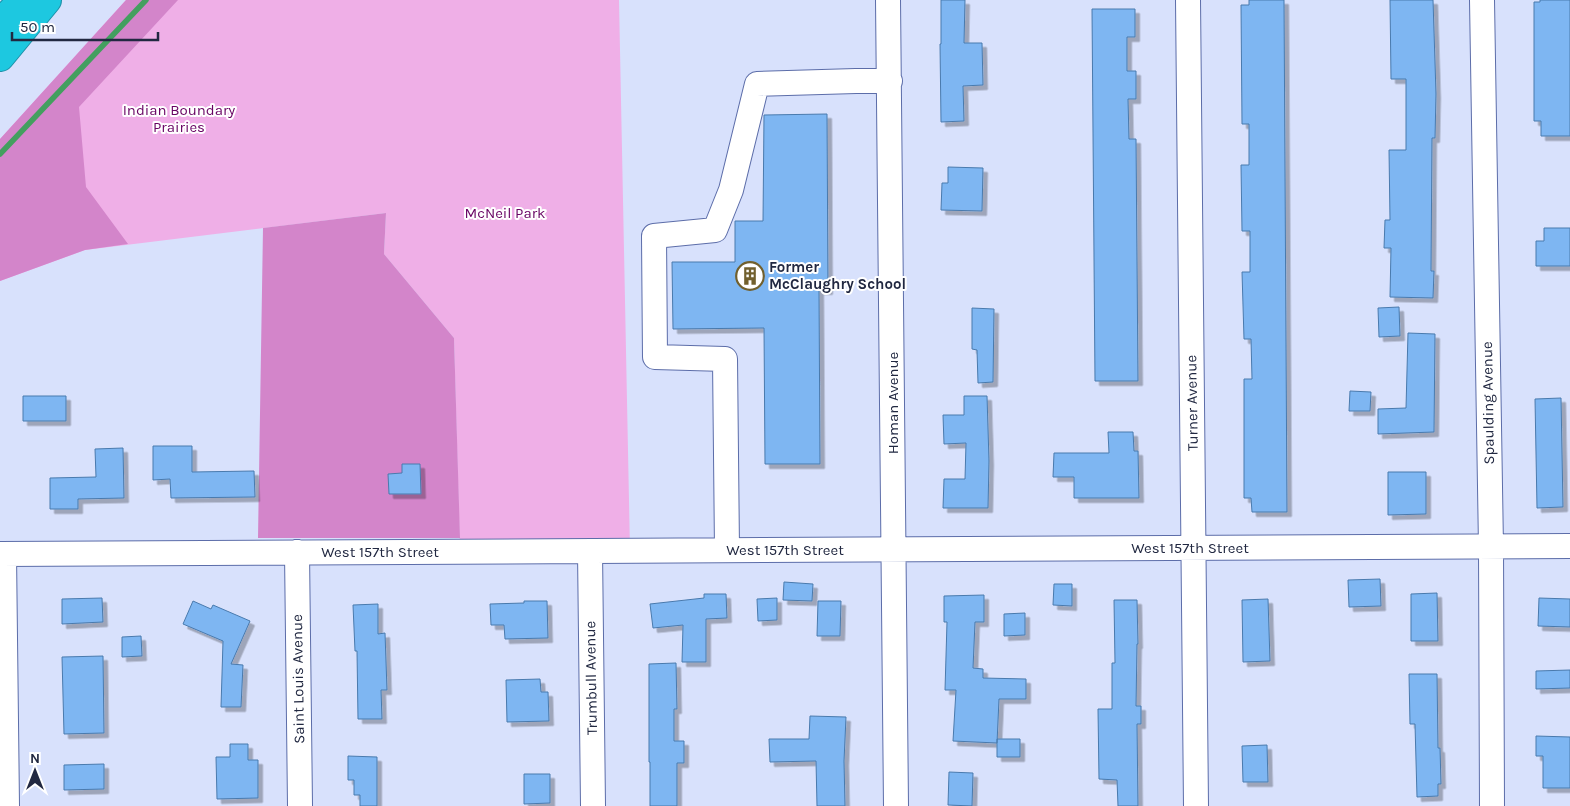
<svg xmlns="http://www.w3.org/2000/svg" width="1570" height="806" viewBox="0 0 1570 806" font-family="Karla,sans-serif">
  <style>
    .green { fill: #efafe7 }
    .forest { fill: #d385ca }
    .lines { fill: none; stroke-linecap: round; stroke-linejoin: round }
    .stream { stroke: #439f5f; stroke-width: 5.5 }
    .building { fill: #7eb6f2; stroke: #497aad; filter: url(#shadow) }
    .minor-casing { stroke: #5c6da9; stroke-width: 26 }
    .highway-casing { stroke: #1e90a8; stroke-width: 30 }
    .minor { stroke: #fff; stroke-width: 24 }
    .highway { stroke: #1dc8e0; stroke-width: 28 }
    .labels { text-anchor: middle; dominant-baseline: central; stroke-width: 4; stroke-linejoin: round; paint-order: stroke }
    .park-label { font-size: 15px; fill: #680363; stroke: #fff }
    .poi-label { font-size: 15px; font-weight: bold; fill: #212841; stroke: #fff; text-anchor: start }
    .street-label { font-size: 15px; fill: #212841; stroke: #fff }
  </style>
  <defs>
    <filter id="shadow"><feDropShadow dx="4.5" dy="4.5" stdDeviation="0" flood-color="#0004"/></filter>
  </defs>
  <rect width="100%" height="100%" fill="#d8e1fc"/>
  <path class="green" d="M126,0H619L630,551L460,552L454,338L384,254L386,213L85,250L0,281V139Z"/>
  <path class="forest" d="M126,0H178L79,107L86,187L128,244L85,250L0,281V139Z
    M386,213L384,254L454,338L460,538H258L263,228Z"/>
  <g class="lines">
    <path class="stream" d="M0,154L146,0"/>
  </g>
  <path class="building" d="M941,0H965L964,43H982L983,85L963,86L964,121L941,122L940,44H941Z
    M1249,0H1284L1287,512H1252L1251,498H1244V379H1252L1251,339H1244L1242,272H1250V231H1242L1241,165H1249V124H1242L1241,5H1249Z
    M1390,0H1433L1436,94L1435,138H1432L1431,271H1434L1433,298L1390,297L1391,248H1384L1385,220H1390L1389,150H1406V79H1391Z
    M1540,0H1570V136H1541V121H1534V2H1540Z
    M1092,9H1135V37H1127V71H1136V99H1128L1129,139H1136L1138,381H1095Z
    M827,114L828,290H819L820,464H765L764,328L673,329L672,262H735V221H763L764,115Z
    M948,167L983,168L982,211L941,210L942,183H948Z
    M1544,228H1570V266H1536V241H1544Z
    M1399,307L1400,336L1379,337L1378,308Z
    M972,308L994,309L993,382L978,383L977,350L972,349Z
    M1408,333L1435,334L1434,432L1378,434V409L1406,408Z
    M1350,391L1371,392L1370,411H1349Z
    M23,396H66V421H23Z
    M964,396H987L989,461L988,508H943L944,479H965L966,443L944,444L943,415H964Z
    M1561,398L1563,507L1537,508L1535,399Z
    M1108,432H1133L1134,451H1138L1139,498H1074V477H1053L1054,453H1109Z
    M153,446H192V472L254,471L255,497L171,498L170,479L153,480Z
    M123,448L124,498L78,499V509H50V478L96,477L95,449Z
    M402,464H420L421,494H389L388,474L402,473Z
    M1388,472H1426V514L1388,515Z
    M1380,579L1381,606L1349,607L1348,580Z
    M784,582L813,584L812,601L783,600Z
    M1054,584H1072V606L1053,605Z
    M1437,593L1438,641H1411V594Z
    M704,594H726L727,618L706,619V662H682L683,625L653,628L650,604L704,598Z
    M984,595V622H975L973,668L983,669V678L1026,679V699H999L997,743L953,741L956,690H945L947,622H944V596Z
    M102,598L103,622L62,624V599Z
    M777,598V620L758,621L757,599Z
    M1539,598L1570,599V627L1538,626Z
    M1268,599L1270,661L1243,662L1242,600Z
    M1114,600H1137L1138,644H1137L1136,706H1141V724H1137L1138,806H1118L1117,780L1099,779L1098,709H1112V663H1115Z
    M193,601L211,609L213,605L250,621L231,664L243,665L241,707H221L223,641L183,624Z
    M524,601H547L548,638L505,639L504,625H491L490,604L524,603Z
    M818,601H841L840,636H817Z
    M378,604V634L385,633L387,690H381L382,719H358L357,651H355L353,605Z
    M1025,613V635L1004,636V614Z
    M141,636L142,656L122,657V637Z
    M103,656L104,733L64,734L62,657Z
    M676,663L677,709H674V741H684V763H677V806H650V762H649V664Z
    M1570,670V688L1536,689V671Z
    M1409,674H1437L1438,748H1440L1441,784H1438V796L1417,797L1415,724H1410Z
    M540,679L541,692H548L549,721L507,722L506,680Z
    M810,716L846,717L844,761L845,806H817L816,761L770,762L769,739H809Z
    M1536,736L1570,737V788H1543V756H1536Z
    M997,739H1020V757H997Z
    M230,744H248V760H258V798L217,799L216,757H230Z
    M1267,745L1268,782H1243L1242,746Z
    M348,756L377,757V806H360V795H354V780H348Z
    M104,764V789L64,790V765Z
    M949,772L973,773L972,806L948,805Z
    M524,774H550V803L524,804Z"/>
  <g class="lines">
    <defs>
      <path id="minor" d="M888,0L896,806
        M1188,0L1196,806
        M1482,0L1491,547L1492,806
        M727,550L725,359L655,357L654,236L715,230L731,190L757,84L856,81H890
        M590,551L593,806
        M297,552L300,806
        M0,554L1570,546
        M4,554L7,806"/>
      <path id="highway" d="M0,23L23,0
        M0,57L47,0"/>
    </defs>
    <use href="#minor" class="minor-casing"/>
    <use href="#highway" class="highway-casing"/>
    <use href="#minor" class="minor"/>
    <use href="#highway" class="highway"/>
  </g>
  <defs>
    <symbol id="building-ring" viewBox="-11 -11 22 22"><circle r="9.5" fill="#fff" stroke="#71602e" stroke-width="1.5"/><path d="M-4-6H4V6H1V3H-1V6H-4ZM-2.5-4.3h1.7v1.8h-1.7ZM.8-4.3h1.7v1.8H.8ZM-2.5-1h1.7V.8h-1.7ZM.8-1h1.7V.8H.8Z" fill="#71602e"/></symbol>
  </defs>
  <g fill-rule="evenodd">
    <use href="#building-ring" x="734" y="260" width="32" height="32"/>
  </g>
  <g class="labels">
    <g class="park-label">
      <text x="179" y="110">Indian Boundary<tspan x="179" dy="17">Prairies</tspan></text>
      <text x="505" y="213">McNeil Park</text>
    </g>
    <g class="poi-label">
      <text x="769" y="267">Former<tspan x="769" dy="17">McClaughry School</tspan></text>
    </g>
    <g class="street-label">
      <text transform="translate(893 403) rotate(-90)">Homan Avenue</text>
      <text transform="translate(1192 403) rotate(-91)">Turner Avenue</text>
      <text transform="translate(1488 403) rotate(-91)">Spaulding Avenue</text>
      <text x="1190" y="548">West 157th Street</text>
      <text x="785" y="550">West 157th Street</text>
      <text x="380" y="552">West 157th Street</text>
      <text transform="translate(591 678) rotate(-91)">Trumbull Avenue</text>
      <text transform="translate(298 679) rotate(-91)">Saint Louis Avenue</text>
    </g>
  </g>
  <g transform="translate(35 771)" stroke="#ffffff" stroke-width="4" paint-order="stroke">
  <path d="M0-4L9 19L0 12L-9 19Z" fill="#212841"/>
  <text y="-8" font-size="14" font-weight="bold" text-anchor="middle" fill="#212841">N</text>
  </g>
  <path d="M12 32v8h146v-8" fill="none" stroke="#212841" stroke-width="2.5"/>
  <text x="20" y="32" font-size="15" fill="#212841" stroke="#ffffff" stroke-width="4" paint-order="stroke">50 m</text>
</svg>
